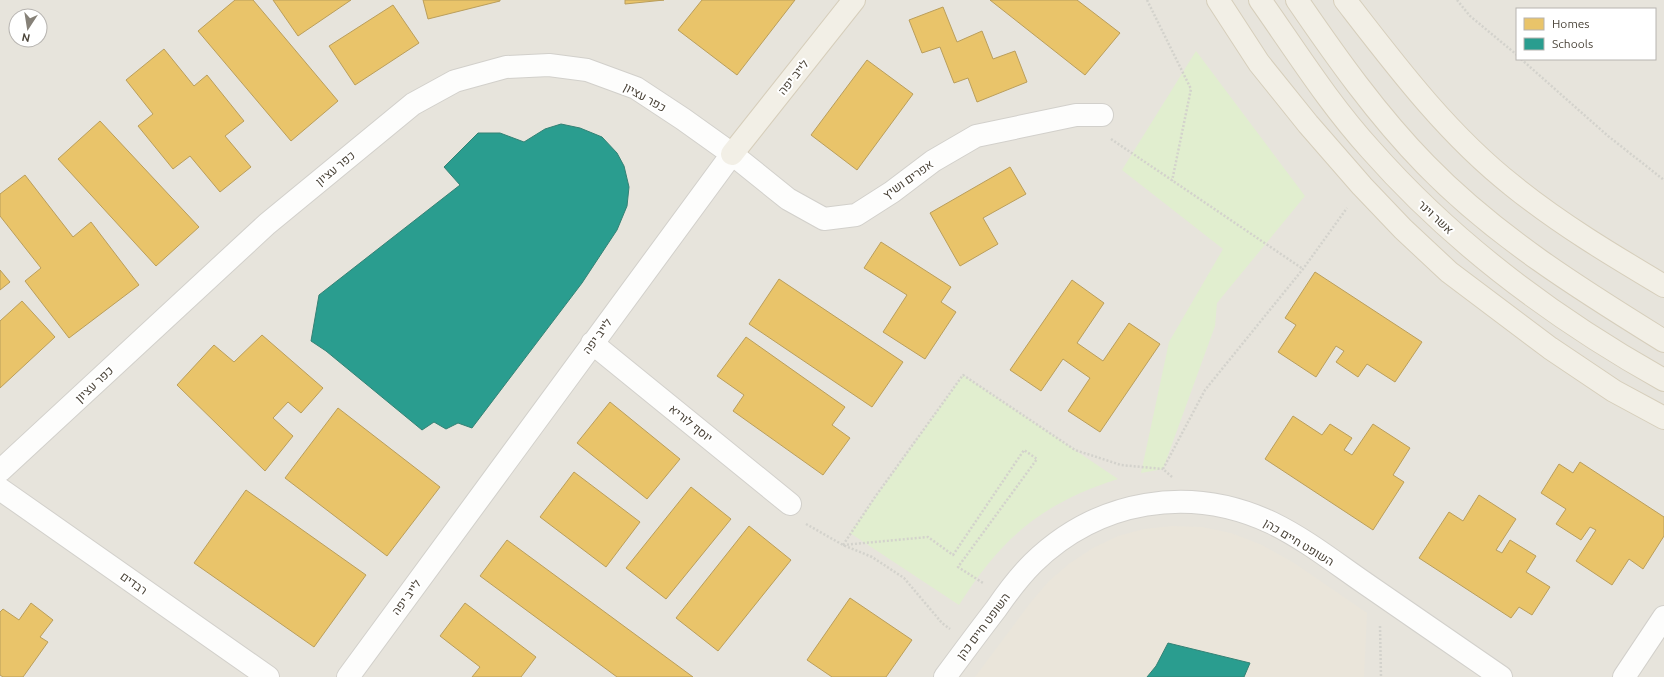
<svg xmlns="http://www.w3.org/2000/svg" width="1664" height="677" viewBox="0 0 1664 677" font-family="Ubuntu,Heebo,sans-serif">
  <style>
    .residential { fill: #e7e4dc; fill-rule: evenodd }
    .education { fill: #eae5da }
    .green { fill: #e1eecf }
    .homes { fill: #e9c46a; stroke: #ba9e5b }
    .schools { fill: #2a9d8f; stroke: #348275 }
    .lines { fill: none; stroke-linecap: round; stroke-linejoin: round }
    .minor-casing { stroke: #d2d0cb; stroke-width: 24 }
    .major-casing { stroke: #d6cebb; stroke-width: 24 }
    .path { stroke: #d3d2cc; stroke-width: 2.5; stroke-dasharray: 2 2; stroke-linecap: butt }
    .minor { stroke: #fdfdfc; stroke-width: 22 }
    .major { stroke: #f2efe6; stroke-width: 22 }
    .labels { text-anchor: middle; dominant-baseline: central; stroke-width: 4; stroke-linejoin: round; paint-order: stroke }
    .street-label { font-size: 12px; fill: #4b4439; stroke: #fff }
  </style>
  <rect width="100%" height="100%" fill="#f4f2ee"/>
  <path class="residential" d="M0,0H1664V677H0ZM1517,9H1655V59H1517ZM16,16H40V40H16Z"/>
  <path class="education" d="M1172,526L1202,527L1231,533L1262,545L1294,563L1367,613L1364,677H975L1031,602L1049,581L1070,563L1093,548L1118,536L1144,529Z"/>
  <path class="green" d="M1196,51L1305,196L1217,303L1215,326L1163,469L1141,473L1169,342L1223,249L1122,170Z
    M963,375L1118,479C1042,503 1001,538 959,605L850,533Z"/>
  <path class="homes" d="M235,0H253L338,101L291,141L198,31Z
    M273,0H351L298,36Z
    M423,0H500V1L428,19Z
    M625,0H664L625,4Z
    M702,0H795L737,75L678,30Z
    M990,0H1077L1120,33L1085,75Z
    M393,5L419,43L355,85L329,46Z
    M943,7L957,42L982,31L993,59L1015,51L1027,82L977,102L968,78L954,83L940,47L922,53L909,20Z
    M164,49L194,86L207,75L244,121L225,136L251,167L220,192L190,156L173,169L138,126L153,114L126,80Z
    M867,60L913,94L857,170L811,135Z
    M100,121L199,227L156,266L58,159Z
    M1010,167L1026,194L983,218L998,244L960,266L930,213Z
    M25,175L73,237L91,222L139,285L69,338L25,281L41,268L0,216V194Z
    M881,242L951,287L941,302L956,312L925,359L883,332L907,295L864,268Z
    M0,270L10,282L0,290Z
    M1315,272L1422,342L1395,382L1367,364L1358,377L1336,362L1344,351L1336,346L1316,377L1278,352L1296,325L1285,318Z
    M779,279L903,362L872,407L749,324Z
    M1072,280L1104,303L1077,343L1103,361L1129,323L1160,344L1100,432L1068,411L1090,378L1063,359L1041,391L1010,370Z
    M22,301L55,337L0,388V321Z
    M262,335L323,388L301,413L288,402L273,418L293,436L265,471L177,385L214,345L234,362Z
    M746,337L845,407L832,425L850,438L823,475L733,411L744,395L717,376Z
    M610,402L680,459L647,499L577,443Z
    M338,408L440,487L387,556L285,478Z
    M1293,416L1322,435L1330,424L1352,438L1344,450L1352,455L1373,424L1410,448L1393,475L1404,482L1373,530L1265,459Z
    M1580,462L1664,517V536L1643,569L1629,559L1612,585L1576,561L1596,530L1590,527L1581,540L1556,524L1566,509L1541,493L1559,464L1573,473Z
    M574,472L640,522L606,567L540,517Z
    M691,487L731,519L666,599L626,568Z
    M246,490L366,575L314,647L194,563Z
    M1479,495L1516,519L1496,550L1502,553L1510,540L1536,556L1526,572L1550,587L1532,615L1519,607L1511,618L1419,558L1449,512L1463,521Z
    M749,526L791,560L718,651L676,618Z
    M507,540L693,677H617L480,576Z
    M850,598L912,640L886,677H832L807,660Z
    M31,603L53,620L40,637L48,642L23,677H3L0,675V612L3,609L19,620Z
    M465,603L536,657L521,677H472L480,667L440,636Z"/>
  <path class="schools" d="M561,124L580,128L602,137L617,153L624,166L629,187L627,206L617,230L582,283L472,428L458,423L446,429L434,422L422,430L326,351L311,341L319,295L460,185L444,167L478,133H500L524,142L545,129Z
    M1168,643L1250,663L1244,677H1147L1156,666Z"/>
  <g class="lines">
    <defs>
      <path id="minor" d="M592,343L790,504
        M0,471L267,224L413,104L455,81L506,67L549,65L587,70L636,88L683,119L732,154L788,199L824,219L856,215L892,192L933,161L976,136L1076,115H1102
        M0,489L268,677
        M348,677L732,154
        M945,677C962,654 979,631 996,609C1007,593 1019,577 1033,563C1098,500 1189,484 1272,523C1307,540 1338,565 1369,586C1413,616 1457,647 1501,677
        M1624,677L1664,617"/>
      <path id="major" d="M1218,0L1259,63L1308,124L1362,186L1403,229L1449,272L1550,348L1614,391L1664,418
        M1260,0C1296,51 1329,104 1371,150C1454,244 1555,319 1664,380
        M1297,0C1336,57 1377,115 1426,165C1495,236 1580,289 1664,341
        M1345,0C1396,66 1447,134 1513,186C1560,224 1612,255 1664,286
        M732,154L854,0"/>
    </defs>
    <use href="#minor" class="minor-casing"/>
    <use href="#major" class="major-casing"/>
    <path class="path" d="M1147,0L1191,89L1172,181
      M1457,0L1470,16L1517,55
      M1521,59L1608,136L1664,180
      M1111,139L1303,269
      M1172,477L1163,469L1205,390L1303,269L1347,208
      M806,524L843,545L872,557L904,578L942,623L950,629
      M843,545L928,537L953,555L1024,450L1037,459L958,567L983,583
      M843,545L875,497L963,375L1075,450L1121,465L1163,469
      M1380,626L1381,677"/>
    <use href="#minor" class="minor"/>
    <use href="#major" class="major"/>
  </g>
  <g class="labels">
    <g class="street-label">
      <text transform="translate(793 77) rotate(-51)">לייב יפה</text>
      <text transform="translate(645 97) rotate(29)">כפר עציון</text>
      <text transform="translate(335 168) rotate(-39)">כפר עציון</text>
      <text transform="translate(908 179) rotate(-35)">אפרים ושיץ</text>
      <text transform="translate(1436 217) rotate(43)">אשר וינר</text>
      <text transform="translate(597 336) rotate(-54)">לייב יפה</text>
      <text transform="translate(94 384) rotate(-43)">כפר עציון</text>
      <text transform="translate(691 423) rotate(39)">יוסף לוריא</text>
      <text transform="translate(1299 542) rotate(31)">השופט חיים כהן</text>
      <text transform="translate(134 583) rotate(35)">רבדים</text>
      <text transform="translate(406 597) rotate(-54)">לייב יפה</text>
      <text transform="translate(983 626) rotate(-53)">השופט חיים כהן</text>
    </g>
  </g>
  <rect x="1516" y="8" width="140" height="52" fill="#ffffff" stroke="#b7b4b0"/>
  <rect x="1524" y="18" width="20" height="12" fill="#e9c46a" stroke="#b7b4b0"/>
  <text x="1552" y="28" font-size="12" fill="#4b4439">Homes</text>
  <rect x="1524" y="38" width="20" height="12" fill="#2a9d8f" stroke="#b7b4b0"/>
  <text x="1552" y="48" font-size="12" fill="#4b4439">Schools</text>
  <g transform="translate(28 28) rotate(192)"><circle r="19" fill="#ffffff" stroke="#b7b4b0"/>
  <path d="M0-3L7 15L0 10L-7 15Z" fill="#868178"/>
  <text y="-6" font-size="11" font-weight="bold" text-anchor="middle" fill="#4b4439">N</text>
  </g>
</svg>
